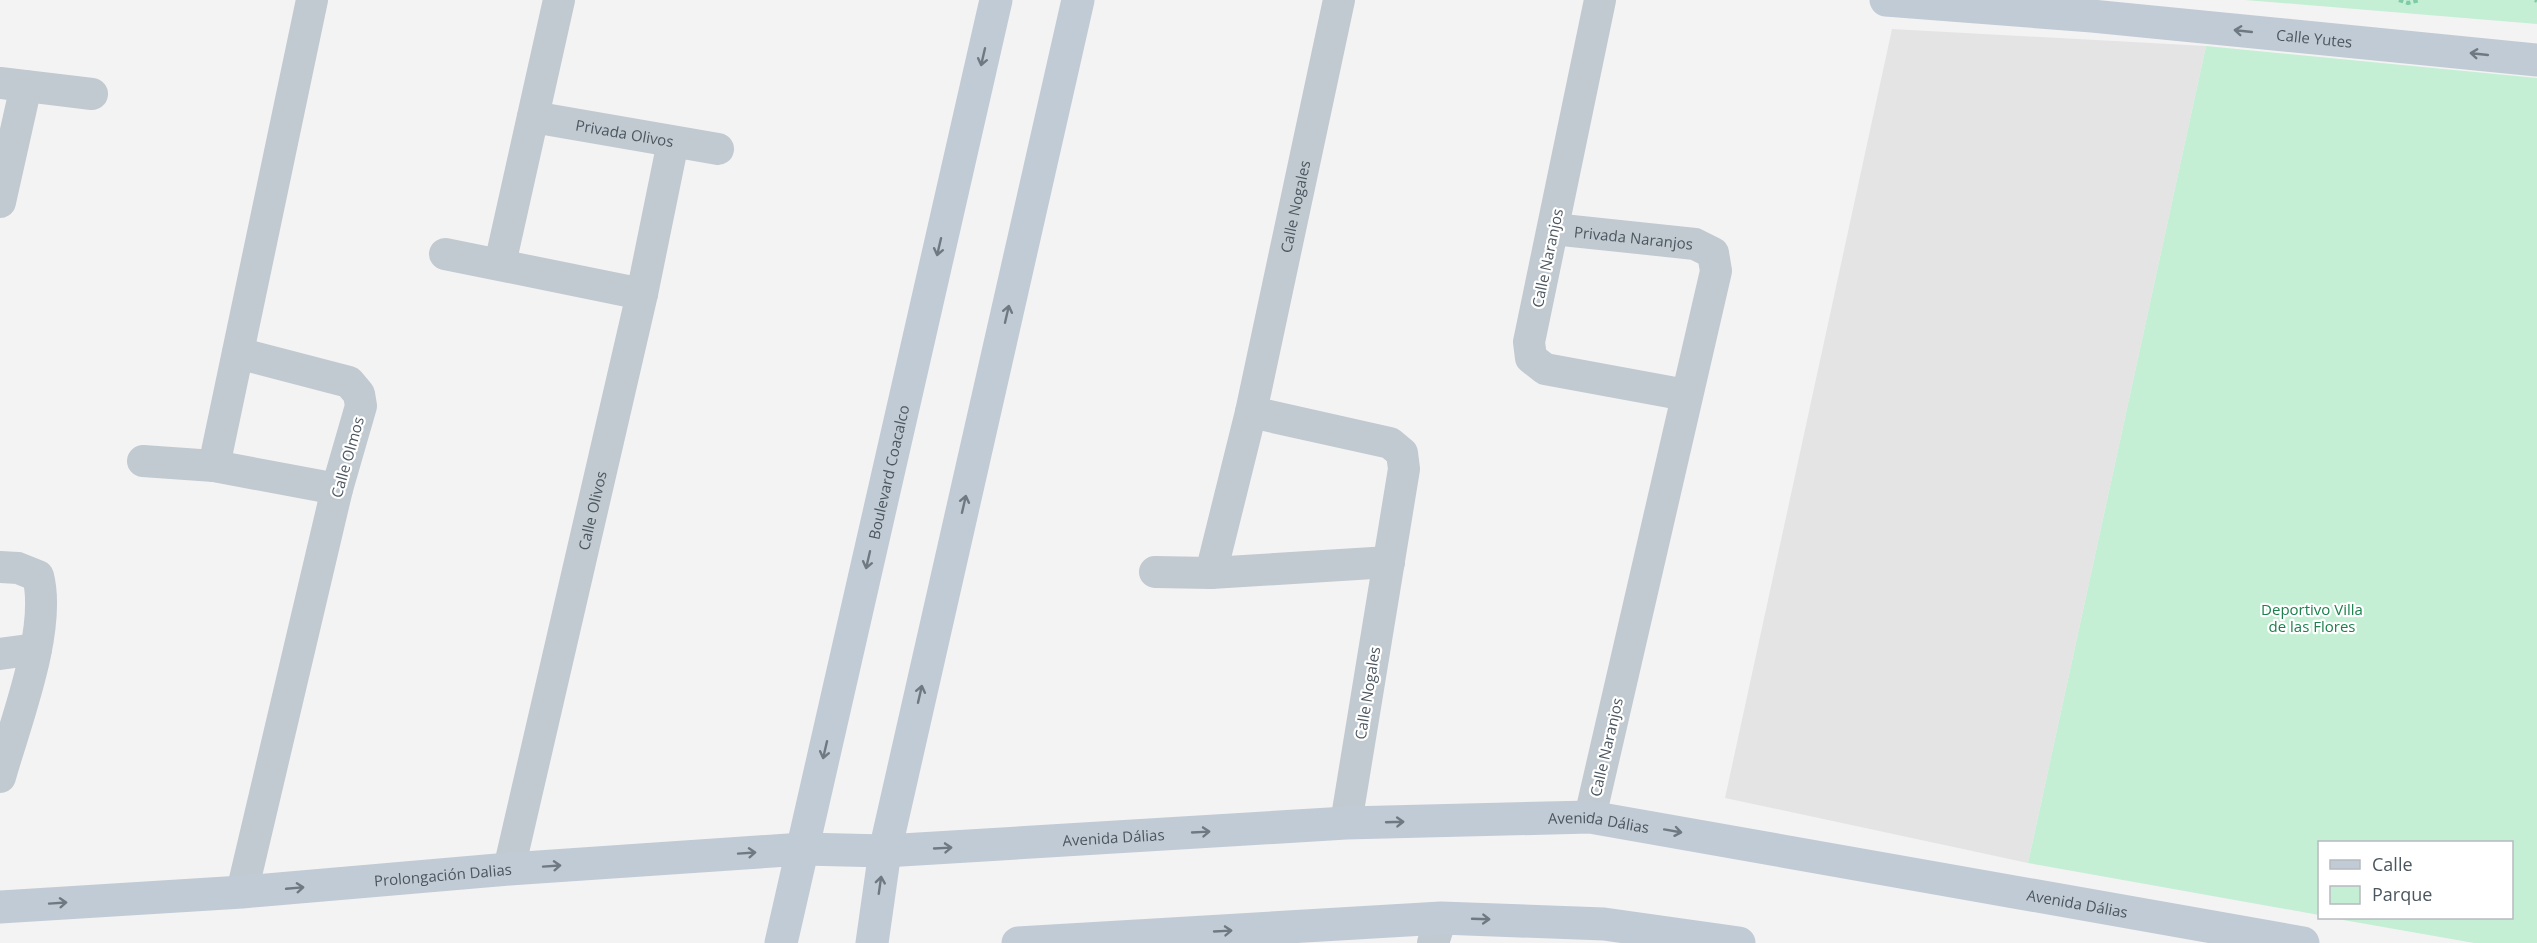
<svg xmlns="http://www.w3.org/2000/svg" width="2537" height="943" viewBox="0 0 2537 943" font-family="'Open Sans',sans-serif">
  <style>
    .education { fill: #e5e4e4 }
    .green { fill: #c4efd4 }
    .lines { fill: none; stroke-linecap: round; stroke-linejoin: round }
    .path { stroke: #7dcca4; stroke-width: 4; stroke-dasharray: 4.5 3; stroke-linecap: butt }
    .street { stroke: #c1cad0; stroke-width: 32 }
    .secondary { stroke: #c1cbd5; stroke-width: 33 }
    .oneway { stroke: #6e7982 }
    .labels { text-anchor: middle; dominant-baseline: central; stroke-width: 4.5; stroke-linejoin: round; paint-order: stroke }
    .street-label { font-size: 15px; fill: #4b565f; stroke: #fff }
    .park-label { font-size: 15px; fill: #1c804d; stroke: #fff }
  </style>
  <rect width="100%" height="100%" fill="#f4f3f3"/>
  <path class="education" d="M1892,29L2206,46L2028,863L1725,798Z"/>
  <path class="green" d="M2245,0H2537V24Z
    M2206,46L2537,78V943H2474L2332,918H2512V842H2320L2319,915L2028,863Z"/>
  <g class="lines">
    <path class="path" d="M2399,0L2408,3L2420,0
      M2535,0L2537,1"/>
    <g class="street">
      <path d="M1600,0L1529,342L1531,358L1545,369L1686,395"/>
      <path d="M0,83L92,94"/>
      <path id="s1" d="M533,117L718,149"/>
      <path d="M0,202L26,86"/>
      <path id="s2" d="M1553,229L1695,244L1713,253L1716,271L1590,817"/>
      <path d="M445,254L642,294"/>
      <path d="M500,264L559,0"/>
      <path d="M238,353L349,382L359,394L361,406L337,489L242,892"/>
      <path d="M1251,412L1390,443L1402,453L1404,469L1346,823"/>
      <path d="M143,461L214,466L337,489"/>
      <path d="M214,466L312,0"/>
      <path d="M0,567L18,568L38,576C52,630 15,723 0,777"/>
      <path d="M1155,572L1211,573L1389,562"/>
      <path id="s3" d="M1211,573L1251,412L1339,0"/>
      <path d="M0,654L36,649"/>
      <path id="s4" d="M509,869L642,294L673,142"/>
      <path d="M1433,943L1441,918"/>
    </g>
    <g class="secondary">
      <path id="s5" d="M1886,0L2092,16L2537,60"/>
      <path id="s6" d="M0,907L242,892L509,869L803,849L885,851L1346,823L1590,817L2303,943"/>
      <path id="s7" d="M781,943L996,0"/>
      <path d="M872,943L885,851L1078,0"/>
      <path d="M1018,943L1441,918L1604,924L1739,943"/>
    </g>
  </g>
  <defs><path id="oneway-shaft" d="M-6 0H5M1.5-3L5.5 0L1.5 3" fill="none" stroke-width="1.6" stroke-linecap="round" stroke-linejoin="round" transform="scale(1.5)"/></defs>
  <g class="oneway">
    <use href="#oneway-shaft" transform="translate(2243 31) rotate(-174)"/>
    <use href="#oneway-shaft" transform="translate(2479 54) rotate(-174)"/>
    <use href="#oneway-shaft" transform="translate(983 57) rotate(103)"/>
    <use href="#oneway-shaft" transform="translate(939 247) rotate(103)"/>
    <use href="#oneway-shaft" transform="translate(1007 314) rotate(-77)"/>
    <use href="#oneway-shaft" transform="translate(964 504) rotate(-77)"/>
    <use href="#oneway-shaft" transform="translate(868 560) rotate(103)"/>
    <use href="#oneway-shaft" transform="translate(920 694) rotate(-77)"/>
    <use href="#oneway-shaft" transform="translate(825 750) rotate(103)"/>
    <use href="#oneway-shaft" transform="translate(1395 822) rotate(-2)"/>
    <use href="#oneway-shaft" transform="translate(1673 831) rotate(10)"/>
    <use href="#oneway-shaft" transform="translate(1201 832) rotate(-3)"/>
    <use href="#oneway-shaft" transform="translate(943 848) rotate(-3)"/>
    <use href="#oneway-shaft" transform="translate(747 853) rotate(-4)"/>
    <use href="#oneway-shaft" transform="translate(552 866) rotate(-4)"/>
    <use href="#oneway-shaft" transform="translate(880 885) rotate(-82)"/>
    <use href="#oneway-shaft" transform="translate(295 888) rotate(-5)"/>
    <use href="#oneway-shaft" transform="translate(58 903) rotate(-4)"/>
    <use href="#oneway-shaft" transform="translate(1481 919) rotate(2)"/>
    <use href="#oneway-shaft" transform="translate(1223 931) rotate(-3)"/>
  </g>
  <g class="labels">
    <g class="street-label">
      <text stroke="none"><textPath href="#s5" startOffset="430">Calle Yutes</textPath></text>
      <text stroke="none"><textPath href="#s1" startOffset="93">Privada Olivos</textPath></text>
      <text stroke="none"><textPath href="#s3" startOffset="376">Calle Nogales</textPath></text>
      <text stroke="none"><textPath href="#s2" startOffset="81">Privada Naranjos</textPath></text>
      <text transform="translate(1547 258) rotate(-78)">Calle Naranjos</text>
      <text transform="translate(347 457) rotate(-74)">Calle Olmos</text>
      <text stroke="none"><textPath href="#s7" startOffset="483">Boulevard Coacalco</textPath></text>
      <text stroke="none"><textPath href="#s4" startOffset="368">Calle Olivos</textPath></text>
      <text transform="translate(1367 693) rotate(-81)">Calle Nogales</text>
      <text transform="translate(1606 747) rotate(-77)">Calle Naranjos</text>
      <text stroke="none"><textPath href="#s6" startOffset="1602">Avenida Dálias</textPath></text>
      <text stroke="none"><textPath href="#s6" startOffset="1116">Avenida Dálias</textPath></text>
      <text stroke="none"><textPath href="#s6" startOffset="444">Prolongación Dalias</textPath></text>
      <text stroke="none"><textPath href="#s6" startOffset="2088">Avenida Dálias</textPath></text>
    </g>
    <g class="park-label">
      <text x="2312" y="609">Deportivo Villa<tspan x="2312" dy="17">de las Flores</tspan></text>
    </g>
  </g>
  <rect x="2318" y="841" width="195" height="78" fill="#ffffff" stroke="#b7bbbf" stroke-width="1.5"/>
  <rect x="2330" y="860" width="30" height="9" fill="#c1cbd5" stroke="#b7bbbf" stroke-width="1.5"/>
  <text x="2372" y="871" font-size="18" fill="#4b565f">Calle</text>
  <rect x="2330" y="886" width="30" height="18" fill="#c4efd4" stroke="#b7bbbf" stroke-width="1.5"/>
  <text x="2372" y="901" font-size="18" fill="#4b565f">Parque</text>
</svg>
